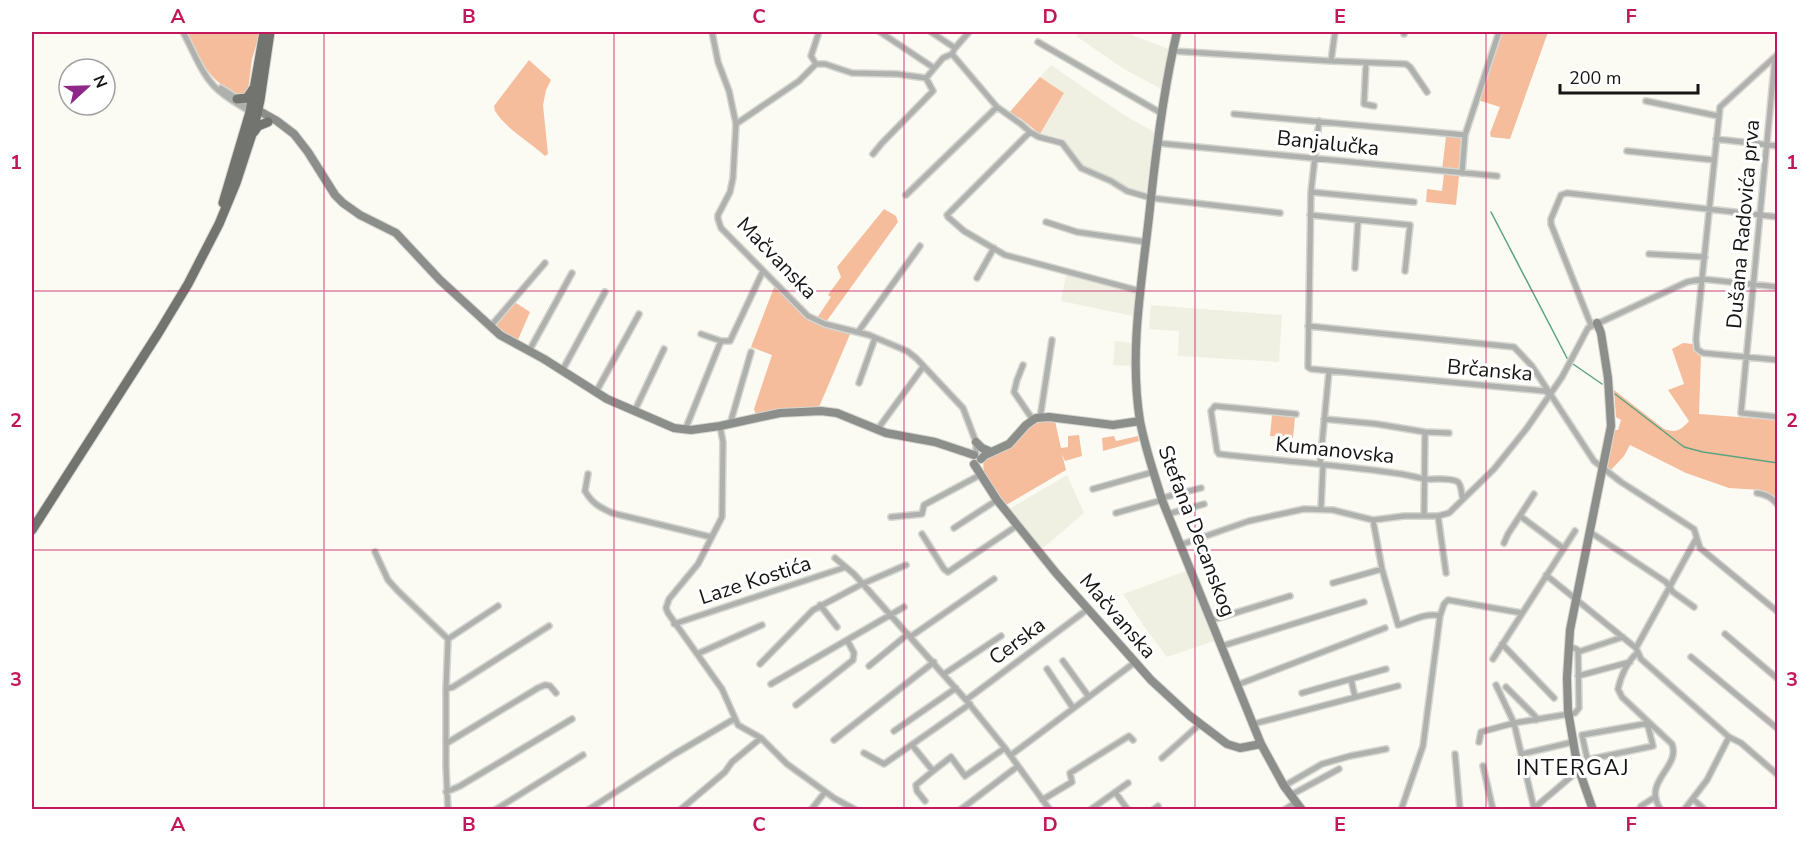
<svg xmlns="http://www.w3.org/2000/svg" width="1809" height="841" viewBox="0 0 1809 841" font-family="'Nunito Sans',sans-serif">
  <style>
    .built { fill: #f0f0e2 }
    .green { fill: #f5bd9c }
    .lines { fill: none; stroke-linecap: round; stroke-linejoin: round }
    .stream { stroke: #5ba380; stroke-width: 1.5 }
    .street-casing { stroke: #d6d6d0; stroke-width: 8 }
    .secondary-casing { stroke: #d6d6d0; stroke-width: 10 }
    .primary-casing { stroke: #d6d6d0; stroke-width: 11 }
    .street { stroke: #afb1af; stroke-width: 5 }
    .secondary { stroke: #8b8e8a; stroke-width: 8 }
    .primary { stroke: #727470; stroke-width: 9 }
    .grid { fill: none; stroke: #c2185b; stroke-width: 1.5; stroke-opacity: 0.55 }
    .labels { text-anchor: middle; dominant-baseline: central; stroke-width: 6; stroke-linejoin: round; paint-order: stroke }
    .street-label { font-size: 21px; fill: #151513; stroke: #fff }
    .neighbourhood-label { font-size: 22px; letter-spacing: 1.5px; fill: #151513; stroke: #fff }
    .neatline { fill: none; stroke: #c2185b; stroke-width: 2 }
    .grid-label { font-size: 20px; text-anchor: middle; font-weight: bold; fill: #c2185b }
  </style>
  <rect width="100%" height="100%" fill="#fbfbf4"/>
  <path class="built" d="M1079,32H1128L1134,36L1169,49L1161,89L1124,69L1076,36Z
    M1051,65L1124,115L1154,132L1146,195L1127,189L1083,167L1079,163L1063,140L1057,137L1040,134L1064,93L1040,77Z
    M1067,270L1136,289L1133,316L1061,301Z
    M1151,305L1282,315L1279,362L1178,356L1179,331L1149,329Z
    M1115,341L1132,343L1131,366L1113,365Z
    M1067,475L1084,513L1042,549L1009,509Z
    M1186,571L1214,641L1167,657L1143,625L1123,594Z"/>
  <path class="green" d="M187,32H260L252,59L248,90L246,94L238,96C208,79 201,62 187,32Z
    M1501,32H1548L1510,139L1491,137L1490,133L1500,107L1478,100Z
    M529,60L551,80L546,90L543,105L548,154L545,156C529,141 507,130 495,111L494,106Z
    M1040,77L1064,93L1040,134L1020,118L1009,113Z
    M1446,137H1463L1459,169L1457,171L1442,170Z
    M1444,174L1459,176L1456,205L1426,202L1427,189L1442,191Z
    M884,209L896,216L898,222L826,322L817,318L831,297L828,295L841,277L837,267Z
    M775,285L799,311L811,320L851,332L819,407L756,415L754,409L772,355L751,347Z
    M513,301L530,312L517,342L493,326Z
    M1683,343L1693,344L1695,351L1701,355L1699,414L1777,420V501L1774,496L1761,490L1729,488L1686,473L1630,445L1624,456L1610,471L1607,468L1615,430H1618L1621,420L1616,417L1614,390L1664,429C1676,433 1680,431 1689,421L1668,390L1684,384L1672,349Z
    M1272,415L1295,417L1293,438L1270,436Z
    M1042,421H1055L1061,448L1068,447V436L1079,435L1082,456L1065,461L1062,454L1066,470L1006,505C998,496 973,467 988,457C995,451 1005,451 1013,445C1023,436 1028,425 1042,421Z
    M1114,436L1116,441L1138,436L1139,441L1103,451L1102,438Z"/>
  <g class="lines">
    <path class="stream" d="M1491,212L1568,360
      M1573,364L1602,384
      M1615,394L1684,447L1703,452L1778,463"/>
    <defs>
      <path id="street" d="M183,32C193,50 200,71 214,86C224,97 238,104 250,112
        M712,32L718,62L729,91L736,124L733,178L730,192L718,215V219L721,228L808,316L825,324L869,335L907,351L916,358L963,408L976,442V454
        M880,32L934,68
        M931,32L955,48
        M969,32L955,48L952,54L997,107L1021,124L1030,132L1039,137L1062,143L1081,168L1111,181L1127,191L1151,198L1280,213
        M1404,34V32
        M1038,42L1161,113
        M1172,51L1331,61L1406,64L1410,67L1427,92
        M1775,58L1741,413L1778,417
        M1331,61L1335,32
        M1366,63L1364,104L1374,106
        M816,64L811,56L819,32
        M926,78L943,58L952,54
        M221,88L251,107
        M1646,101L1718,116
        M1234,114L1465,135
        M1319,121L1311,192L1308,367L1311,369L1545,391L1549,394
        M736,124L799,81L816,64H825L852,73L897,74L926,78L933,91L882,143L873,154
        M1030,132L947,215L948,217L964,231L1005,255L1140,291
        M1716,139L1778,146
        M1157,143L1497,176
        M1627,151L1714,160
        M1462,173L1465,135L1499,32
        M1311,192L1414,202
        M906,195L997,107
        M1310,215L1410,225L1405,271
        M1046,222L1077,232L1146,242
        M1649,254L1705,257
        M1355,268L1358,220
        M977,278L994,248
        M1778,287L1702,279L1696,339L1697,349L1703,353L1778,360
        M1591,325L1551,224V219L1561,195L1567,193L1778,217
        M1308,326L1514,347L1532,366L1594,461L1621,482L1694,529L1700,548L1778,612
        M490,327L545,263
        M858,332L920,246
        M701,334L721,341H730L763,271
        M529,351L572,273
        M1023,365L1017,380L1014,392L1033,420
        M562,371L605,292
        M859,383L875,338
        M596,392L639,314
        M635,410L664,349
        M1296,414L1215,406L1211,411L1217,451L1219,454C1277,461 1336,464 1394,473C1404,474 1415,477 1425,479C1434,480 1450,477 1458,482C1462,486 1461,494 1463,499
        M1040,418L1052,340
        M1324,419L1377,424L1425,432L1449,433
        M730,424L751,352
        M720,426L723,442L722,517L698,564L669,599L666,608L668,613L722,689L738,725L761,738L787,764L834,798L856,810
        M685,430L721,341
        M877,430L923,367
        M1320,464L1329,371
        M588,474L585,491C592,503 599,507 612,513L711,537
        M1093,489L1153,472
        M1757,493C1767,495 1771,497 1778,505
        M1162,498L1201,488
        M1321,508L1323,465
        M1116,513L1162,500
        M1168,514L1204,504
        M1424,516L1425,432
        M1438,516L1446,573
        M1520,516L1563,548
        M891,517L922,514L924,505L980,475
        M1373,520L1382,569L1398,625C1411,621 1427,612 1440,616
        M954,528L997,500
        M1590,532L1666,582L1673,592L1694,607
        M922,534L944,569L948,572L1018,525
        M1696,539L1636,648L1641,659L1729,737L1741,743L1778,775
        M1504,543L1508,534L1534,494
        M1180,545L1249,521L1304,509L1333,510L1373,520L1404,516H1438L1449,513L1494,469L1527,428L1562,377L1588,328L1687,282L1702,279L1720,107L1778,54
        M375,552L388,580L398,591L448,639L446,689V767L448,810
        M835,558L854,574L966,700L1005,748L1050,810
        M1546,575L1636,648
        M1333,583L1382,569
        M820,605L837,627
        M1212,620L1290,596
        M674,624L846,567
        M1725,634L1778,679
        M910,637L994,579
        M448,639L498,606
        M1502,644L1554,698
        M1222,646L1364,602
        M1578,652L1623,637
        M1637,653C1627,662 1621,676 1618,689L1622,697L1672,744C1681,768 1641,781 1661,810
        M697,654L762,625
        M1691,657L1778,729
        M1493,659L1575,531
        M1063,661L1089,697
        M760,664L813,610L862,584L906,565
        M869,666L908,634
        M1047,669L1073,708
        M944,674L1001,636
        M1578,676L1630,662
        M1351,679L1355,697
        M771,684L904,607
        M1237,685L1385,628
        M1496,685L1514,723L1575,713L1579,708L1578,650L1574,648H1568
        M1506,687L1535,716L1536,720
        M446,689L453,687L549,626
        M1302,693L1386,669
        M966,700L1088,609
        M796,705L853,660L854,653L847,640
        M1253,724L1398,686
        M1644,724L1648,726L1653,746L1591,759L1587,758L1582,735Z
        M894,731L956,688
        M834,740L934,662
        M1479,742L1481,732L1514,723L1534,808
        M447,743L538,688L545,685L550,686L556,693
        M912,745L933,771L951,757L965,776L1005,748
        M864,753L884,764L970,704
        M1455,754L1460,810
        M1522,754L1573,742
        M1011,755L1134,663
        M1162,758L1200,724
        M1483,766L1493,810
        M1284,786L1322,764L1350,756L1386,749
        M446,792L460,786L572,719
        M1115,792L1128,810
        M1291,795L1339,769
        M1693,799L1705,810
        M1042,800L1072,782L1070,773L1129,736L1133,740
        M925,801L917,791L916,785L933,771
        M1533,809L1579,770
        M495,810L583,755
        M588,810L673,755L734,719
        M680,810L725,772L732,762L761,738
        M811,810L825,792
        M960,810L1018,766
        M1090,810L1128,783
        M1153,810L1158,806
        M1284,810L1296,802
        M1401,810L1423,746L1440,616L1444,604L1448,600L1522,613
        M1639,810L1641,806L1655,797
        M1684,810L1707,780L1729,737"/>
      <path id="secondary" d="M1177,32C1164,87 1157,142 1151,198C1144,271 1128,347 1140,421C1145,448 1154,473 1162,500L1261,744L1284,786L1302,810
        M254,108L277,121L294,134L308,152L335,195L343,203L360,215L396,233L440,280L500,335L544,359L607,399L674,428L691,430L720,426L780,413L821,411L837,413L886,433L935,442L974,455
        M976,442L982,448L989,451
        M981,459L985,455L1009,444L1026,425L1036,418L1049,417L1113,425L1140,421
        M974,464L997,500L1056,573L1151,680L1190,716L1227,744L1240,748L1261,744
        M1593,810L1579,770L1575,752L1568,711L1567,678L1570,630L1611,426L1608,378L1601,333L1597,323"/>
      <path id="primary" d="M237,99L247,98L253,89
        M254,132L258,126L268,122
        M223,203L250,112L264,32
        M32,530L159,332L188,284L219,224L236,183L254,128L260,100L270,32"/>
    </defs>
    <use href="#street" class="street-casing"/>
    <use href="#secondary" class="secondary-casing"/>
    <use href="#primary" class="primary-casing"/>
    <use href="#street" class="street"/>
    <use href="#secondary" class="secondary"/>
    <use href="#primary" class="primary"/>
  </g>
  <path class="grid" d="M324,32V810M614,32V810M904,32V810M1195,32V810M1486,32V810M32,291H1778M32,550H1778"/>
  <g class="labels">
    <g class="street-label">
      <text transform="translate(1328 143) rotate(6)">Banjalučka</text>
      <text transform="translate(1743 224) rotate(-85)">Dušana Radovića prva</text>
      <text transform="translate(777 258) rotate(46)">Mačvanska</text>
      <text transform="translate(1490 370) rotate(5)">Brčanska</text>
      <text transform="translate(1335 450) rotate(6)">Kumanovska</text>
      <text transform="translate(1197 531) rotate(69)">Stefana Decanskog</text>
      <text transform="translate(755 580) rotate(-18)">Laze Kostića</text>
      <text transform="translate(1118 616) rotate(49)">Mačvanska</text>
      <text transform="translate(1017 641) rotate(-37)">Cerska</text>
    </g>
    <g class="neighbourhood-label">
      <text x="1573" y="768">INTERGAJ</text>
    </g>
  </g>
  <rect width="1809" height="841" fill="none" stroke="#ffffff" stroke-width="66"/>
  <g transform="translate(87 87) rotate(68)"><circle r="28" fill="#ffffff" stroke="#a1a1a1" stroke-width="1.5"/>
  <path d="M0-4.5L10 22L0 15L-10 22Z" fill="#8f268a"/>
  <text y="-9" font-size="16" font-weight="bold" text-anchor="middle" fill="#151513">N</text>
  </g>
  <path d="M1560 84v9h138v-9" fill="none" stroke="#151513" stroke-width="3"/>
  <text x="1569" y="84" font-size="18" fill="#151513" stroke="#ffffff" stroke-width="4.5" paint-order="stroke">200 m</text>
  <rect x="33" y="33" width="1743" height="775" class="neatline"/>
  <g class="grid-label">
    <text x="178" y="23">A</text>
    <text x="469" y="23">B</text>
    <text x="759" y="23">C</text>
    <text x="1050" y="23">D</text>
    <text x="1340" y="23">E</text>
    <text x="1631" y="23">F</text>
    <text x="16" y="169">1</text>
    <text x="1792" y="169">1</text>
    <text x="16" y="427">2</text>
    <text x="1792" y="427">2</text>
    <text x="16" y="686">3</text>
    <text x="1792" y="686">3</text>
    <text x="178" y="831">A</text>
    <text x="469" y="831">B</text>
    <text x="759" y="831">C</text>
    <text x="1050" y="831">D</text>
    <text x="1340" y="831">E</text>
    <text x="1631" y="831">F</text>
  </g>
</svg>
